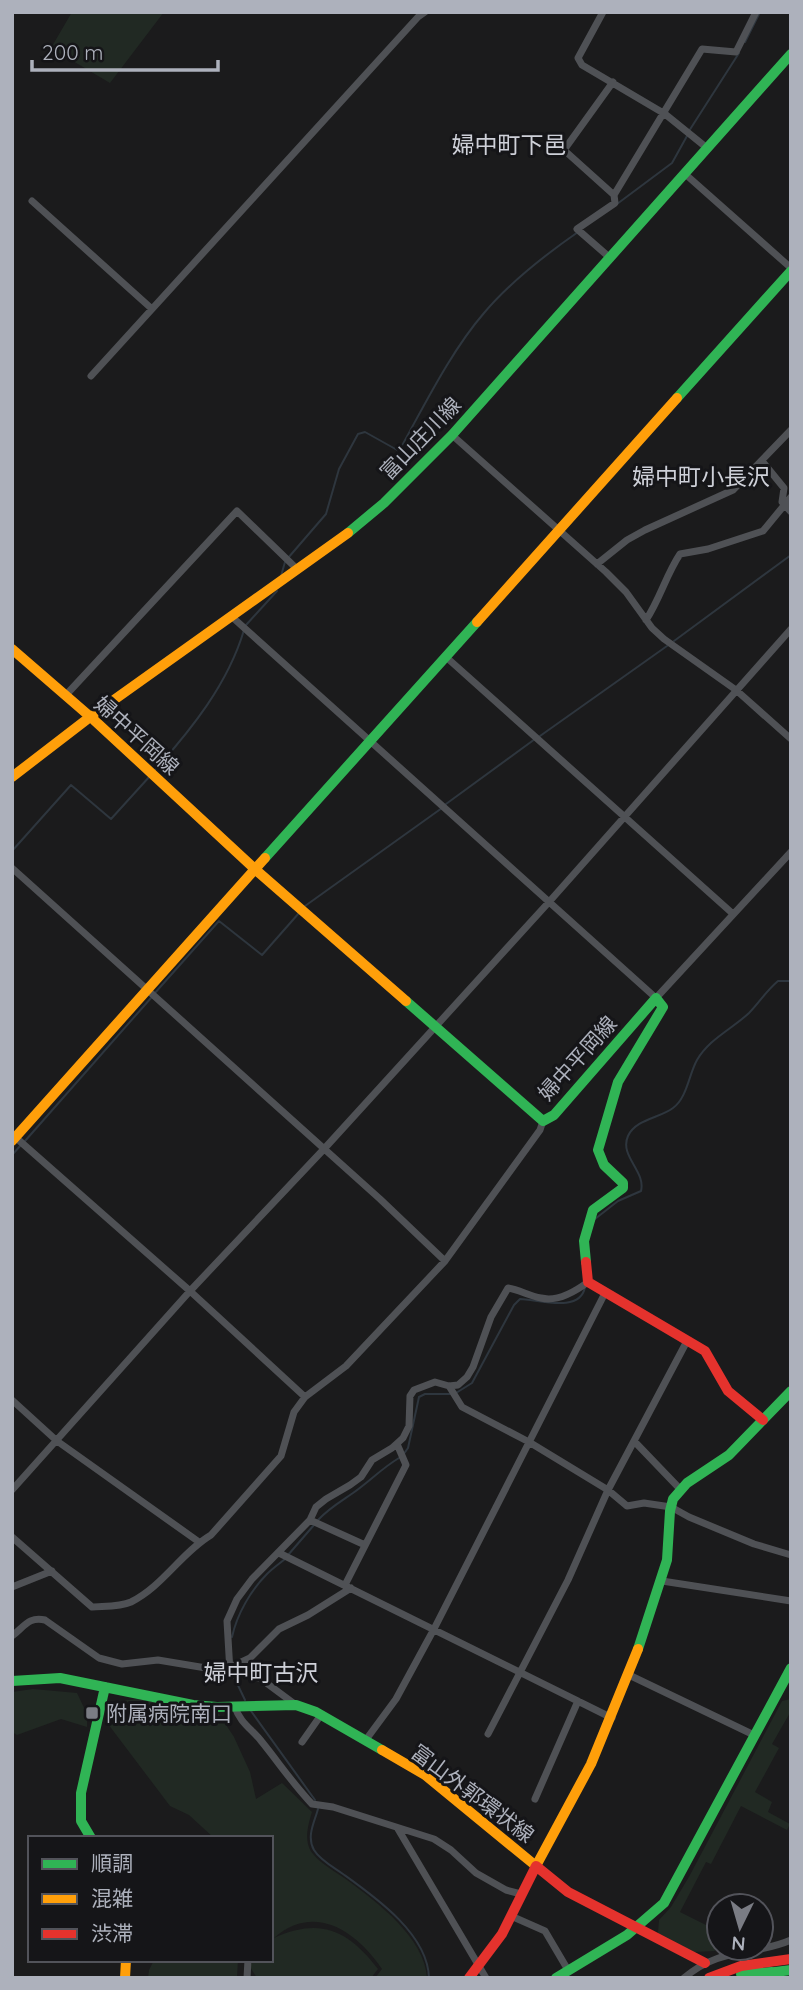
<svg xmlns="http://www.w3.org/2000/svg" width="803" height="1990" viewBox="0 0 803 1990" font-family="Quicksand,'Noto Sans JP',sans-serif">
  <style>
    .green { fill: #212923 }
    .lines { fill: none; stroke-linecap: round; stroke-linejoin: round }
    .stream { stroke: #2e363e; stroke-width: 2 }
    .street { stroke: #4f5155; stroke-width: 7 }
    .fast { stroke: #30b455; stroke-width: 10 }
    .slow { stroke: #ff9f0a; stroke-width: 10 }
    .jam { stroke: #e5322d; stroke-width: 10 }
    .poi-dot { fill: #7a7c84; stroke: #151518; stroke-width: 2.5 }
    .labels { text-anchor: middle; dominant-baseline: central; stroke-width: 6; stroke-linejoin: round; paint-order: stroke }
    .street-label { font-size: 21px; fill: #adb1bc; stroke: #151518 }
    .poi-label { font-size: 21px; fill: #adb1bc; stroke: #151518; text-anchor: start }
    .neighbourhood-label { font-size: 23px; fill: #ced0d8; stroke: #151518 }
  </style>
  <rect width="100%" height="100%" fill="#1b1b1c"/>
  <path class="green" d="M72,12H164L110,83L51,48Z
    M33,1689L77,1693L87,1714V1727L61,1719L17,1735L12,1732V1692Z
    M137,1699L218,1713L234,1737L250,1772L256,1799L282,1783L312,1812C308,1825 303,1842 313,1854C321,1864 336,1872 347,1880C377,1902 425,1938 427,1978H375L382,1969C357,1932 315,1902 274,1938C320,1917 348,1930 378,1969L371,1978H257L250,1967L253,1960H271V1838H214L189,1815L170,1806L108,1724L112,1711L120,1701Z
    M791,1699V1711L772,1744L779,1748L755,1792L772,1802L768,1812L790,1824L787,1830L741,1806L711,1864L706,1862L680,1912L708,1926L715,1951L694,1952L658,1933L659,1920L671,1907L690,1875L782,1701Z
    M154,1960H238L237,1978H148L149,1970Z"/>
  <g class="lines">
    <path class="stream" d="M745,42L760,12
      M689,131L739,53
      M617,204L672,163L687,136
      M288,558L326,514L339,469L358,434L365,432L399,451C424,406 451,351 484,313C510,282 545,255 578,232
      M281,576L285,562
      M246,625L277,591
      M674,641L791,555
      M540,736L667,646
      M154,771C191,730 228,684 244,630
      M446,804L535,739
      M12,851L71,785L111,819L150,776
      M305,906L442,808
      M154,994L219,921L262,955L299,913
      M25,1141L151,998
      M12,1155L21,1145
      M595,1219L618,1201L641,1191C646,1171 619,1156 628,1136C636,1119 660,1118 673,1108C687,1098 689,1074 697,1060C709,1039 732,1029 749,1013C759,1003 766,991 778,981H791
      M456,1393L472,1383L514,1305L520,1299C537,1299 580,1314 585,1287
      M403,1455L408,1448L419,1397L425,1394H450
      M318,1520C329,1508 340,1502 353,1493C369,1482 382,1468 399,1458
      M288,1555L314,1525
      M232,1637C237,1614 251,1590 267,1574C273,1568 279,1564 285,1559
      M234,1677L245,1700
      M251,1711L315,1800
      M318,1809C315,1821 306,1836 314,1850C320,1860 333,1867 343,1874C375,1897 428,1934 429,1978"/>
    <path class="street" d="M603,12L578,58L582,65L665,114L707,148
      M684,173L791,268
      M614,195L702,49L736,52L756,12
      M32,201L152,309
      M609,257L577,229L615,203L614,195L564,150L613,82
      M91,376L418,17L425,12
      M452,435L606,572L626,592L652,628L664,639L736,690L791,739
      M762,461L784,488L782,502L791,512
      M597,564L627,540L645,530L733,490L791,430
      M231,616L656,998L791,852
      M646,620C660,599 666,575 680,554L708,549L763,531L791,497
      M446,657L732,913
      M65,696L237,511L297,569
      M12,868L380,1199L445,1261
      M14,1136L190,1291L305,1397
      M449,1386L462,1407L529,1442L608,1490L627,1506L644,1503L671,1507L689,1517L754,1544L791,1555
      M12,1400L57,1441L199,1542
      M634,1441L681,1490
      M12,1490L190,1291L324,1149L549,902L791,629
      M310,1520L365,1545
      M12,1537L92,1607C104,1606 120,1607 131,1602C163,1586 181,1553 211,1535L281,1456L294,1412L305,1397L346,1366L445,1261L540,1130L543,1121
      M279,1553L612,1718
      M662,1581L791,1601
      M345,1585L406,1465L397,1444
      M12,1587L52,1571
      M12,1636C24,1627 29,1616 45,1620L99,1658L122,1664L158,1660L248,1675L261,1679L296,1705
      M230,1672L227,1621L237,1599L252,1579L310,1520L316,1507L326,1499L350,1485L361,1477L372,1460L392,1448L403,1438L409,1426L410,1396L414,1390L435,1382L449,1386L458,1385L467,1377L473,1367L491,1317L508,1288C520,1290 529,1296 541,1298C557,1302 576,1291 588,1282
      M230,1672L235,1665L250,1658L279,1629L308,1615L351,1588
      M629,1675L754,1735
      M235,1707C240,1723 252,1729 262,1742C279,1763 293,1784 312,1804L333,1807L434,1839L451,1850L476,1873L506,1890L521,1894
      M488,1734L568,1580L608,1490L687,1341
      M365,1741L396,1699L434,1629L605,1293
      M302,1742L321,1715
      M535,1799L578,1701
      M398,1829L486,1978
      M511,1916L545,1931L568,1970
      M247,1978L248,1960
      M684,1978C721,1946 752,1957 791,1940"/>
    <path class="fast" d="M677,398L791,271
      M348,533L384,503L452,435L791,54
      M265,858L477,622
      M406,1001L543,1121L554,1115L656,998L663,1007L618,1082L598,1150L604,1165L623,1183V1188L593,1210L584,1241L586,1262
      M638,1649L667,1560L670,1511L673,1499L687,1483L729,1455L791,1391
      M12,1681L60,1678L193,1705L217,1707L296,1705L316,1712L382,1750
      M91,1838L81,1821V1793L105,1687
      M767,1973L791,1970
      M741,1974L772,1972
      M556,1978L627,1935L664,1903L791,1668"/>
    <path class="slow" d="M477,622L677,398
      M12,649L94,720L256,870L406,1001
      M12,777L90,717L348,533
      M12,1141L265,858
      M382,1750L425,1775L536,1866L591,1764L638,1649
      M125,1978L126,1960"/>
    <path class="jam" d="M586,1262L588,1282L705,1351L728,1391L763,1420
      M469,1978L502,1934L536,1866L568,1892L705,1963
      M709,1978L741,1966L791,1959"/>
  </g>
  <rect class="poi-dot" x="85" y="1706" width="14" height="14" rx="3.5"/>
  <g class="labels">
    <g class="street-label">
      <text transform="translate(420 438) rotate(-46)">富山庄川線</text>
      <text transform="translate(137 735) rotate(42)">婦中平岡線</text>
      <text transform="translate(577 1058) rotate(-48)">婦中平岡線</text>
      <text transform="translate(473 1793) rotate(37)">富山外郭環状線</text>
    </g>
    <g class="poi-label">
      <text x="106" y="1713">附属病院南口</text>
    </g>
    <g class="neighbourhood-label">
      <text x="509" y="144">婦中町下邑</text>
      <text x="701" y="476">婦中町小長沢</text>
      <text x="261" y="1672">婦中町古沢</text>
    </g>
  </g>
  <rect width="803" height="1990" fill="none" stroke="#adb1bc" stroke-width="28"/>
  <rect x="28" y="1836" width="245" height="126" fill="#151518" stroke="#52535a" stroke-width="2"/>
  <rect x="42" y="1859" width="35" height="10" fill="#30b455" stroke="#52535a" stroke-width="2"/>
  <text x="91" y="1871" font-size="21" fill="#adb1bc">順調</text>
  <rect x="42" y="1894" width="35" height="10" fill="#ff9f0a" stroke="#52535a" stroke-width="2"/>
  <text x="91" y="1906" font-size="21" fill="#adb1bc">混雑</text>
  <rect x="42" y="1929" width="35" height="10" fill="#e5322d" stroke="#52535a" stroke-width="2"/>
  <text x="91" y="1941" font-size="21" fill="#adb1bc">渋滞</text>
  <g transform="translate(740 1927) rotate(185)"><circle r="33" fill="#151518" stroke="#52535a" stroke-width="2"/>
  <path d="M0-5L12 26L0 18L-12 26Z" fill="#7a7c84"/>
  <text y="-10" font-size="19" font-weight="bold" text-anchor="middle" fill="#adb1bc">N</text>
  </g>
  <path d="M32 60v10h186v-10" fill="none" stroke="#adb1bc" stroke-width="3.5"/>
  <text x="42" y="60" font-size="21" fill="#adb1bc" stroke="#151518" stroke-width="5" paint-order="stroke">200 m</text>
</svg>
